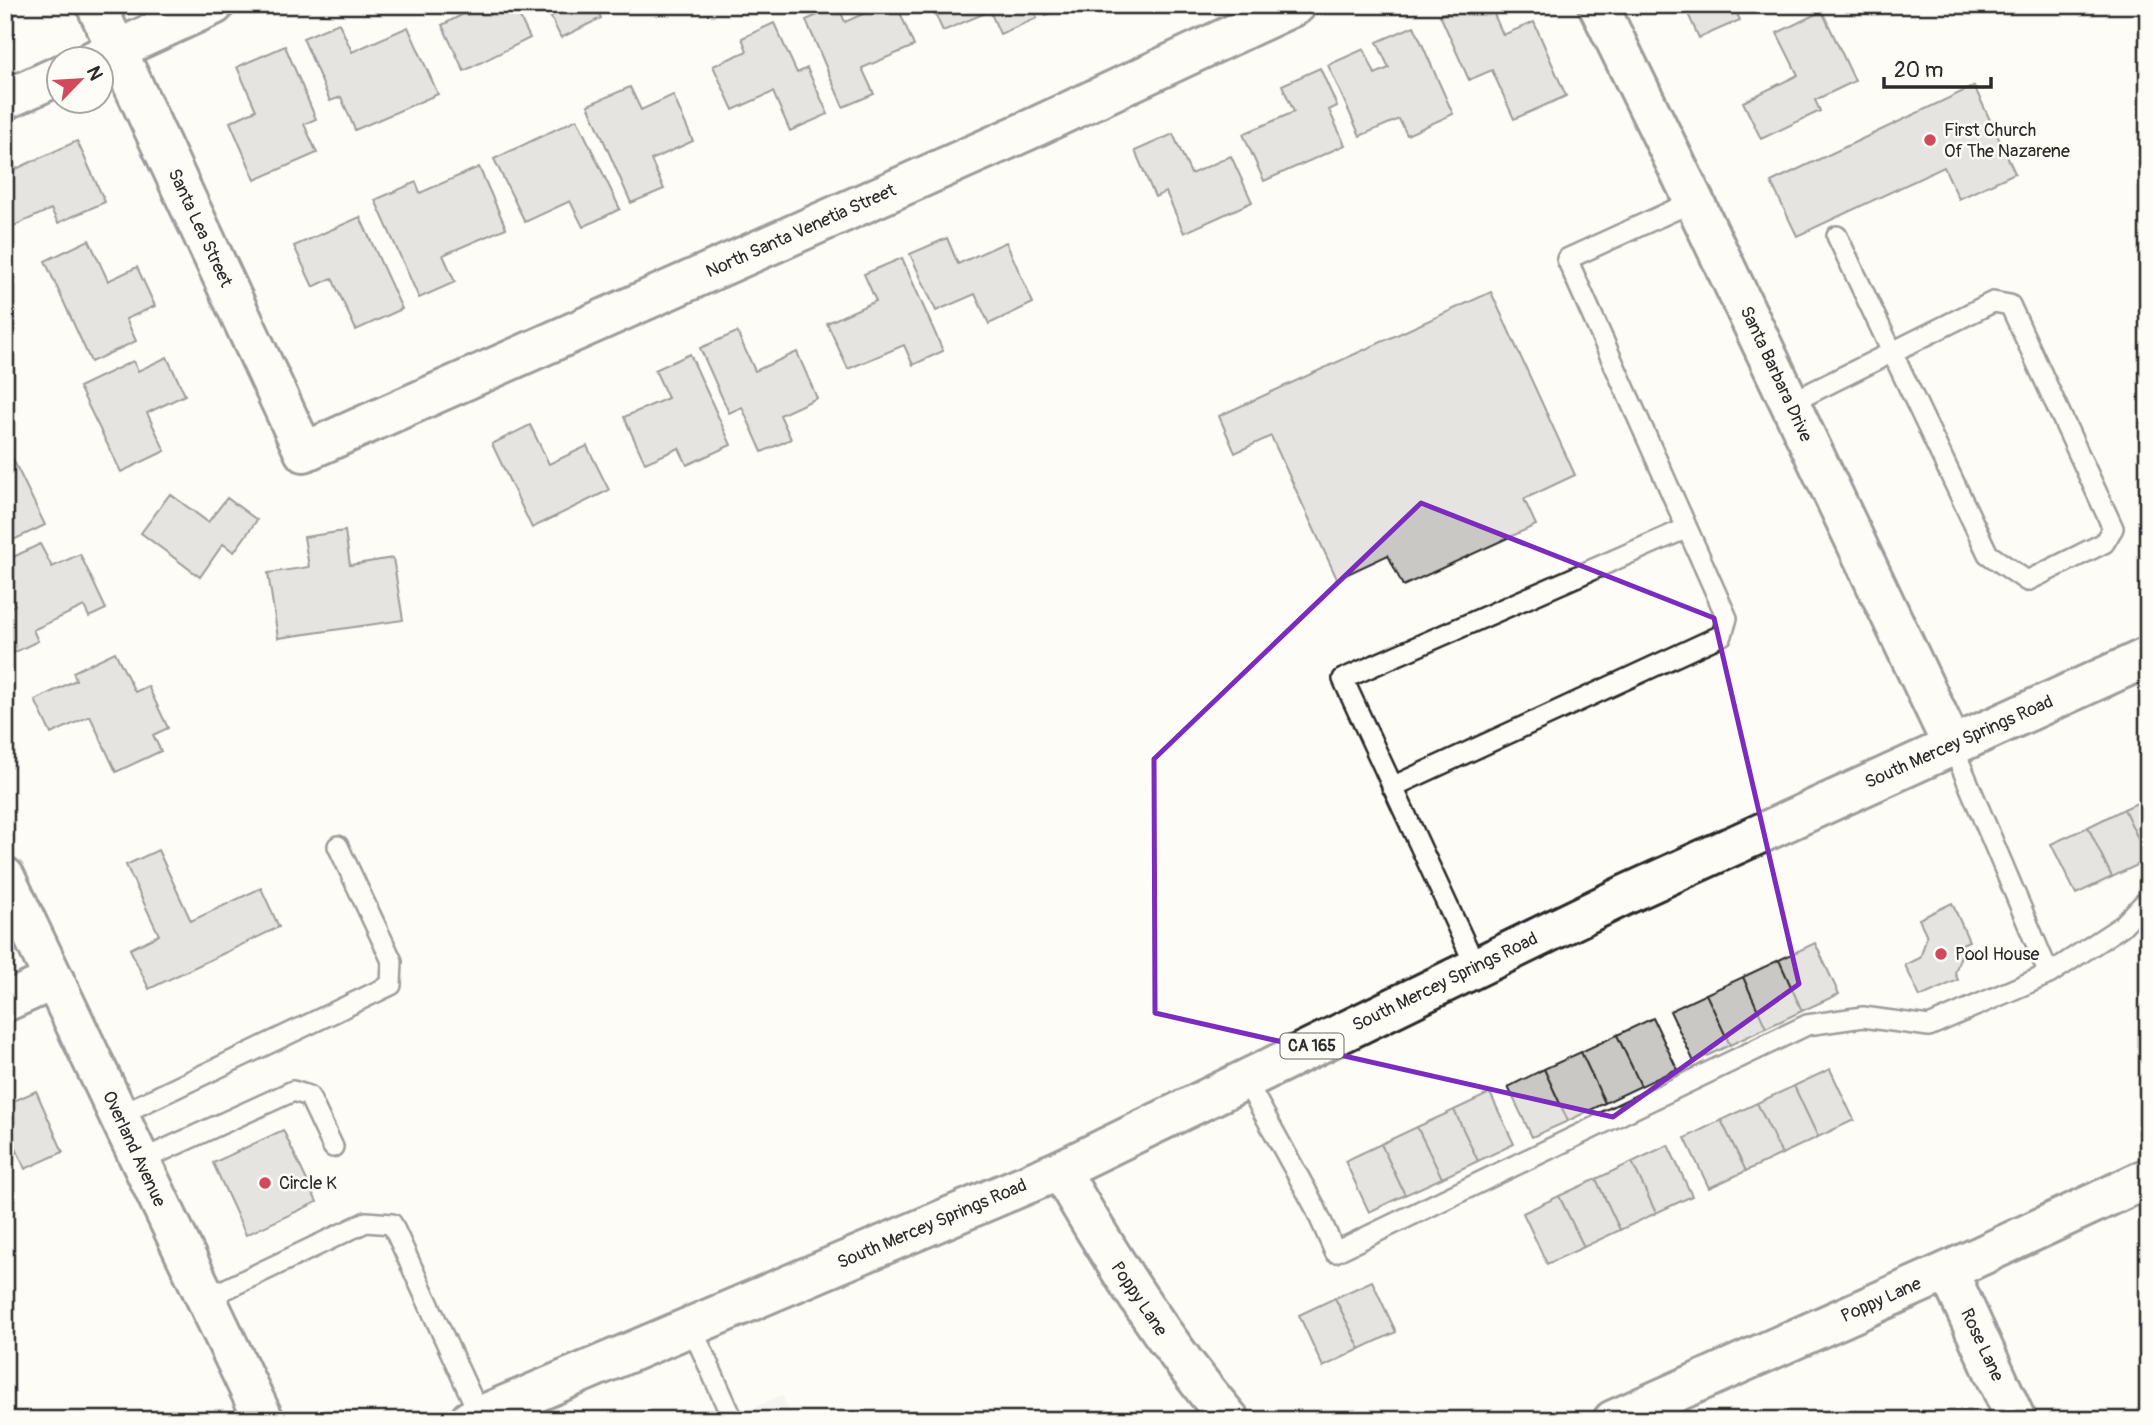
<svg xmlns="http://www.w3.org/2000/svg" width="2153" height="1425" viewBox="0 0 2153 1425" font-family="Pangolin,sans-serif">
  <style>
    .built { fill: #edece8 }
    .building { fill: #c9c8c4; stroke: #2b2b2b; stroke-width: 2 }
    .lines { fill: none; stroke-linecap: round; stroke-linejoin: round }
    .service-casing { stroke: #2b2b2b; stroke-width: 24 }
    .minor-casing { stroke: #2b2b2b; stroke-width: 44 }
    .primary-casing { stroke: #2b2b2b; stroke-width: 44 }
    .service { stroke: #fdfcf7; stroke-width: 19 }
    .minor { stroke: #fdfcf7; stroke-width: 38 }
    .primary { stroke: #fdfcf7; stroke-width: 38 }
    .marked { fill: none; stroke: #7b2cbf; stroke-width: 5; stroke-linejoin: round }
    .poi-dot { fill: #d1495b; stroke: #fdfcf7; stroke-width: 2.5 }
    .labels { text-anchor: middle; dominant-baseline: central; stroke-width: 5; stroke-linejoin: round; paint-order: stroke }
    .shield { fill: #fdfcf7; stroke: #6a6a68; stroke-width: 2 }
    .shield-label { font-size: 16px; font-weight: bold; fill: #2b2b2b }
    .poi-label { font-size: 18px; fill: #2b2b2b; stroke: #fdfcf7; text-anchor: start }
    .street-label { font-size: 18px; fill: #2b2b2b; stroke: #fdfcf7 }
  </style>
  <rect width="100%" height="100%" fill="#fdfcf7"/>
  <filter id="ink" filterUnits="userSpaceOnUse"><feTurbulence type="fractalNoise" baseFrequency=".0143" numOctaves="2"/><feDisplacementMap in="SourceGraphic" scale="14" xChannelSelector="R" yChannelSelector="G"/><feConvolveMatrix kernelMatrix="1 2 1 2 8 2 1 2 1" color-interpolation-filters="sRGB"/></filter>
  <g filter="url(#ink)">
    <path class="built" d="M782,1395L793,1420H726Z"/>
    <path class="building" d="M481,5H514L530,38L464,71L442,25Z
      M545,5H595L601,18L561,38Z
      M883,5H897L914,46L862,68L874,94L843,107L806,20L838,6L845,22Z
      M931,5H1031L1037,18L1000,34L990,11L943,31Z
      M1042,5H1068L1046,15Z
      M1463,5H1490L1503,35L1534,22L1566,96L1514,119L1492,70L1469,80L1440,15Z
      M1684,5H1733L1740,20L1699,38Z
      M1822,11L1855,81L1815,100L1820,111L1761,139L1743,102L1798,75L1777,33Z
      M339,23L352,52L408,27L438,94L355,130L341,97L330,101L303,38Z
      M774,23L797,73L807,68L828,114L790,131L773,92L733,110L713,66L747,51L742,38Z
      M1414,26L1453,114L1407,135L1399,119L1360,136L1328,65L1364,49L1375,74L1389,68L1377,42Z
      M285,46L316,119L304,124L317,153L255,180L230,122L256,110L237,67Z
      M1320,68L1337,106L1329,110L1345,145L1264,181L1243,134L1294,112L1282,85Z
      M1974,86L2015,173L1959,199L1944,167L1797,236L1771,182Z
      M630,87L641,110L673,95L693,141L651,160L664,189L631,203L588,105Z
      M577,119L620,209L583,227L570,201L525,222L494,159Z
      M1173,134L1191,174L1231,156L1252,202L1184,233L1166,192L1155,197L1135,151Z
      M77,141L105,202L58,223L51,209L5,230V174Z
      M479,167L506,228L443,255L455,282L419,298L375,200L416,182L420,193Z
      M360,217L402,309L356,330L332,278L313,287L294,246Z
      M947,238L958,264L1006,242L1033,303L989,324L975,294L936,311L910,254Z
      M89,240L108,281L137,267L155,306L126,319L136,341L91,362L45,261Z
      M902,258L943,351L913,365L904,345L848,369L827,323L876,301L864,274Z
      M1491,292L1575,475L1524,499L1536,525L1403,586L1388,555L1337,579L1271,436L1235,453L1219,416Z
      M737,332L755,371L797,352L817,398L780,415L791,439L762,452L742,407L729,413L700,348Z
      M690,354L731,445L687,465L679,448L645,463L624,417L668,398L655,370Z
      M167,357L185,395L147,413L165,451L121,472L79,387L133,361L138,371Z
      M530,425L549,464L587,446L609,490L532,528L492,444Z
      M12,457L45,525L5,544V460Z
      M170,494L208,522L227,498L257,520L234,552L223,544L200,577L141,533Z
      M345,531L350,565L393,558L403,620L278,638L268,573L309,567L304,537Z
      M40,544L52,567L80,554L106,609L89,617L84,606L33,630L38,641L5,657V610L15,605L5,586V561Z
      M115,652L135,692L148,686L168,728L153,735L161,751L116,772L90,716L51,734L35,700L76,680L73,672Z
      M2148,798V860L2124,809Z
      M2124,809L2148,860L2112,877L2088,827Z
      M2088,827L2112,877L2076,894L2051,844Z
      M158,850L191,921L261,888L279,927L149,989L130,949L159,935L126,865Z
      M1952,903L1969,941L1955,947L1963,949L1955,973L1958,980L1920,997L1905,965L1920,958L1927,936L1919,919Z
      M1815,943L1839,994L1802,1011L1779,960Z
      M1779,960L1802,1011L1766,1028L1743,977Z
      M1743,977L1766,1028L1730,1045L1706,994Z
      M1706,994L1730,1045L1694,1062L1670,1011Z
      M1653,1018L1677,1069L1641,1086L1617,1035Z
      M1617,1035L1641,1086L1605,1103L1581,1052Z
      M1581,1052L1605,1103L1568,1121L1544,1069Z
      M1544,1069L1568,1121L1532,1137L1508,1087Z
      M1830,1069L1854,1120L1818,1137L1794,1086Z
      M1794,1086L1818,1137L1782,1154L1757,1103Z
      M36,1091L63,1152L25,1169L9,1132L5,1133V1105Z
      M1490,1093L1514,1144L1478,1161L1454,1110Z
      M1757,1103L1782,1154L1746,1171L1721,1120Z
      M1454,1110L1478,1161L1442,1178L1417,1127Z
      M1721,1120L1746,1171L1709,1188L1685,1138Z
      M1417,1127L1442,1178L1405,1195L1381,1144Z
      M283,1130L317,1202L246,1235L213,1163Z
      M1381,1144L1405,1195L1369,1212L1345,1161Z
      M1668,1145L1692,1196L1656,1213L1632,1162Z
      M1632,1162L1656,1213L1620,1230L1596,1179Z
      M1596,1179L1620,1230L1584,1247L1559,1196Z
      M1559,1196L1584,1247L1547,1264L1523,1213Z
      M1372,1281L1396,1332L1360,1349L1335,1298Z
      M1335,1298L1360,1349L1323,1367L1299,1315Z"/>
    <g class="lines">
      <defs>
        <path id="service" d="M1790,403L1993,302L2010,305L2113,528L2104,543L2027,581L1988,554L1837,236
          M1392,787L1722,635L1727,618L1687,528
          M1476,967L1343,679L1687,528L1567,259L1694,201
          M2049,974L2122,926L2148,899
          M1245,1079L1314,1205L1335,1252L1807,1025L1863,1017L1929,1026L2049,974L1952,745
          M119,1115L391,985L392,961L338,846
          M140,1161L293,1091L309,1096L333,1147
          M205,1299L366,1222L392,1224L480,1416
          M691,1326L733,1420"/>
        <path id="minor" d="M96,5L304,452L1033,128L1296,5
          M1598,5L1694,201L1952,745
          M94,60L214,5
          M5,100L60,75
          M5,877L264,1420
          M5,1002L54,980
          M1060,1170C1110,1257 1164,1343 1230,1420
          M1948,1271L2016,1420
          M1613,1420L1948,1271L2148,1178"/>
        <path id="primary" d="M470,1420L1060,1170L1625,895L2148,657"/>
      </defs>
      <use href="#service" class="service-casing"/>
      <use href="#minor" class="minor-casing"/>
      <use href="#primary" class="primary-casing"/>
      <use href="#service" class="service"/>
      <use href="#minor" class="minor"/>
      <use href="#primary" class="primary"/>
    </g>
  </g>
  <path d="M0 0H2153V1425H0ZM1421,503L1714,618L1799,984L1613,1117L1155,1013L1154,759Z" fill="#fdfcf7" fill-opacity=".55" fill-rule="evenodd"/>
  <path class="marked" d="M1421,503L1714,618L1799,984L1613,1117L1155,1013L1154,759Z"/>
  <g class="poi-dot">
    <circle cx="1930" cy="140" r="7"/>
    <circle cx="1941" cy="954" r="7"/>
    <circle cx="265" cy="1183" r="7"/>
  </g>
  <g class="labels">
    <rect class="shield" x="1280.5" y="1033.5" width="63" height="25" rx="5"/>
    <g class="shield-label">
      <text x="1312" y="1046">CA 165</text>
    </g>
    <g class="poi-label">
      <text x="1944" y="130">First Church<tspan x="1944" dy="21">Of The Nazarene</tspan></text>
      <text x="1955" y="954">Pool House</text>
      <text x="279" y="1183">Circle K</text>
    </g>
    <g class="street-label">
      <text transform="translate(200 228) rotate(65)">Santa Lea Street</text>
      <text transform="translate(801 231) rotate(-24)">North Santa Venetia Street</text>
      <text transform="translate(1776 374) rotate(65)">Santa Barbara Drive</text>
      <text transform="translate(1959 742) rotate(-24)">South Mercey Springs Road</text>
      <text transform="translate(1445 982) rotate(-26)">South Mercey Springs Road</text>
      <text transform="translate(134 1149) rotate(65)">Overland Avenue</text>
      <text transform="translate(932 1224) rotate(-23)">South Mercey Springs Road</text>
      <text transform="translate(1139 1299) rotate(56)">Poppy Lane</text>
      <text transform="translate(1881 1300) rotate(-24)">Poppy Lane</text>
      <text transform="translate(1982 1345) rotate(65)">Rose Lane</text>
    </g>
  </g>
  <rect width="2153" height="1425" fill="none" stroke="#fdfcf7" stroke-width="28"/>
  <rect x="14" y="14" width="2125" height="1397" fill="none" stroke="#2b2b2b" stroke-width="2.5" filter="url(#ink)"/>
  <g transform="translate(80 80) rotate(65)"><circle r="33" fill="#fdfcf7" stroke="#a9a8a5" stroke-width="2"/>
  <path d="M0-5L12 26L0 18L-12 26Z" fill="#d1495b"/>
  <text y="-10" font-size="19" font-weight="bold" text-anchor="middle" fill="#2b2b2b">N</text>
  </g>
  <path d="M1884 77v10h107v-10" fill="none" stroke="#2b2b2b" stroke-width="3.5"/>
  <text x="1894" y="77" font-size="21" fill="#2b2b2b" stroke="#fdfcf7" stroke-width="5" paint-order="stroke">20 m</text>
</svg>
